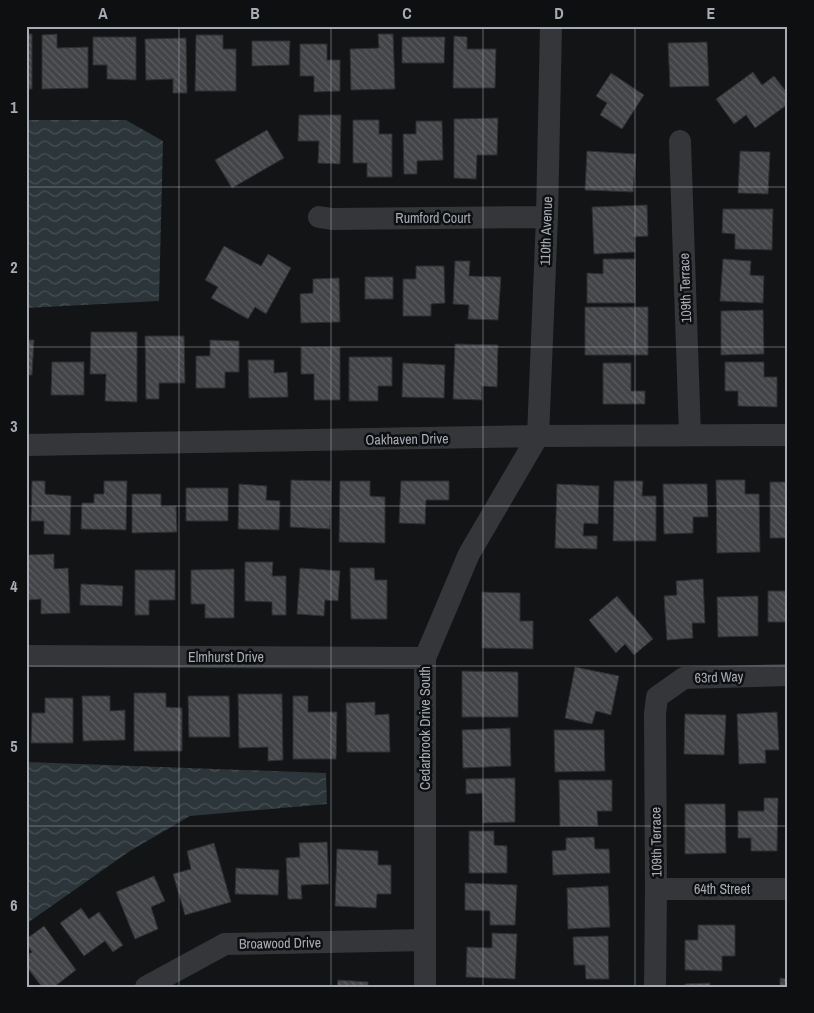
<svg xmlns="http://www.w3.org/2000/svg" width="814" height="1013" viewBox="0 0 814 1013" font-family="'Archivo Narrow',sans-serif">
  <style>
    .water { fill: url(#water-waves) }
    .building { fill: url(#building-back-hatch); stroke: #2e2e31 }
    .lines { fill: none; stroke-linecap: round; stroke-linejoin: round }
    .minor { stroke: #35363a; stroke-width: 22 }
    .grid { fill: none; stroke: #a6abb5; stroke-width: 1; stroke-opacity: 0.55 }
    .labels { text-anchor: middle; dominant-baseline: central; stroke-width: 5; stroke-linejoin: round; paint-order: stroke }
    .street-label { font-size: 14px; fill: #a6abb5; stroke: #0e0f10 }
    .neatline { fill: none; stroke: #a6abb5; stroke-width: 2 }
    .grid-label { font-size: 16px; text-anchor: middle; font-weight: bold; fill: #a6abb5 }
  </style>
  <defs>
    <pattern id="water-waves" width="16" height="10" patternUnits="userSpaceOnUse" patternTransform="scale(1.25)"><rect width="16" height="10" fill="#2c353a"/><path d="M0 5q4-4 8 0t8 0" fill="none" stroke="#485054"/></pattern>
    <pattern id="building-back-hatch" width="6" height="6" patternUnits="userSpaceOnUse" patternTransform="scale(1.25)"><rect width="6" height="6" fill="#424448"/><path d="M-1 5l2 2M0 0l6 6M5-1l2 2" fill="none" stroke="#5a5c60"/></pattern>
  </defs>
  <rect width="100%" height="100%" fill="#131415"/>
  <path class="water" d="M26,120H126L163,141L159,301L26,308Z
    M26,762L326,773L327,804L190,816L130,851L26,924Z"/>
  <path class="building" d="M26,34H32V89H26Z
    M57,34V48L88,47V88L42,89V35Z
    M378,34H393L395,89L351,90L350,49L379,48Z
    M196,35H223V49H236V91H195Z
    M454,36L467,37V49H496L495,88H453Z
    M93,37H136V80L107,79V65H93Z
    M402,37H445L444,63H402Z
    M186,38L187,93H173V79L146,80L145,39Z
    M252,41H290L289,65L252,66Z
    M707,42L709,86L670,87L668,43Z
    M300,44H327V60H340V91L314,92V76H300Z
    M753,72L762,85L774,76L788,94V104L755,128L746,115L734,124L716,99Z
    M611,73L644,95L622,129L600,115L607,103L596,96Z
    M299,115H341L340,164L318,163L319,141H298Z
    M498,118L497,155H477L476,179L454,178V119Z
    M353,120H379V134H392V177H367V163H353Z
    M416,121H442L443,160L417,161V174H404L403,134H416Z
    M267,130L284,158L232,188L215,160Z
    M587,151L636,154L633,192L585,190Z
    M740,151L770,152L768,194L738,193Z
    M647,205L648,236L634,237L635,252L594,254L592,207Z
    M723,209H773L772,250L735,249V234L722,233Z
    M224,246L261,266L268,254L291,268L266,314L255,307L248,319L211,298L218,287L205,280Z
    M603,259H635V303H587V273L603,274Z
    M723,259L751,261L750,275L764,276L763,303L720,301Z
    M455,261H470L469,276L501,277L498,320L468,319L469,305L453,304Z
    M416,266H444L445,303L431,304V316H403V279H416Z
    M365,277H393V299H365Z
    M339,278L340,322L301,323L300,294L313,293V279Z
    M585,307H648V355H585Z
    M763,310L764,354L721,355V311Z
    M91,332H137V402L105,401L106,374H90Z
    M145,336H184L185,383H159V399H146Z
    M26,340H34L32,375H26Z
    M210,340L239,341V372H225V388H196V356H210Z
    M455,344L498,345L497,387L482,386V400L453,399Z
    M301,347H340V400H314V374H301Z
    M349,357H392V386H378V401H349Z
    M248,360H274V373L287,372L288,397L249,398Z
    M52,362H84V395H51Z
    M725,362H764V377H777V407L738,406V391H725Z
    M403,363L445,365L444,398L402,397Z
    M603,363H631V391H645V404H603Z
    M291,480L331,481L330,529L290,527Z
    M716,480H745V494H759L760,552L717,553Z
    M32,481H45V494L71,496L70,535L44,534V521H31Z
    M104,481H127L126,530L81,529L82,503H94V494H104Z
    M340,481H370V496L385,497V543L339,542Z
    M401,481H449V500H426L425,524L399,523Z
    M614,481H643L642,496H656V541H613Z
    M770,482H788V538H770Z
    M239,484L267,486L266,500L280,501L279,530L238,529Z
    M557,484L599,486L598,524L584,523L583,536H597V549L555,548Z
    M663,484H707L708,517H693V533L664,534Z
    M186,488H228V521H186Z
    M132,494H161V507L176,506L177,532L132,533Z
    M54,554V569L68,568L70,613L41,614V599L27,600L26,555Z
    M245,562H273L272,576H286V615H272V602L245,601Z
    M300,568L340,571L338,601L325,600L324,616L297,614Z
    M350,568H374L375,580H387V619H351Z
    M234,569V618H205V604H191V570Z
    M135,570H175V600H149V615H135Z
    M703,579L705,623H692L693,638L667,640L664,596L677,595L676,581Z
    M81,584L123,586L122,606L80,605Z
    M768,591H788V622H768Z
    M482,592L520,593V621H533V649L482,648Z
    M617,596L653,639L634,655L625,644L616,653L589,620Z
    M758,596V636L718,637L717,597Z
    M575,667L619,676L611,715L596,711L592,724L565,718Z
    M462,671L518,672V717H462Z
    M134,693H166V707L182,708V751H134Z
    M238,694H282L283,760L268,761V747L239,748Z
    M82,696H110V711L125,710V740L83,741Z
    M188,696H229L230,737H189Z
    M293,696H308V712H337L336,759H293Z
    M45,698H73V743H31L32,713H45Z
    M375,702V715L389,714L390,752H347L346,703Z
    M777,712L779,750H765L766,763L739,764L737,714Z
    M685,714L726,715L724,755L684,754Z
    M787,714H788V759H787Z
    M510,728L511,766L463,768L462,730Z
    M554,730H604L605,771L555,772Z
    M515,778V822L483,823L482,793L466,794V779Z
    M559,780H612V811H597L598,826H560Z
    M764,798H778L777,851H751V838H738V811H764Z
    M685,804H725L726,853L685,854Z
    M469,831H494V845L507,846V873H469Z
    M594,837L595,849H609L610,873L553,875L552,851L566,850V838Z
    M327,842L329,884L301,885L302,899H288L286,858L300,857L299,843Z
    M214,843L231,902L185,915L173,874L191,869L187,851Z
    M337,849L378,851V865H391V894H377L376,908L335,906Z
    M236,868L279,870L278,895L235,894Z
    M154,876L165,901L151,907L158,929L135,939L116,892Z
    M465,883L517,885L515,925H490V911L465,910Z
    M608,886L610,927L568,929L567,888Z
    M81,908L89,919L99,912L123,945L113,952L105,941L84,956L60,923Z
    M698,925H735V956H722V971L685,970V940H698Z
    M44,926L76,970L54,987H42L26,966V956L32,952L26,944V939Z
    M492,933L517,934L515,979L466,977L467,947L492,948Z
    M608,936L609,979H586L585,965H574L573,937Z
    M780,978L788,979V987H780Z
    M338,980L368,982V987H337Z
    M710,983V987H685V984Z
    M467,986H513V987H467Z"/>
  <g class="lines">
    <path class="minor" d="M680,141L690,435
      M319,217L332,219L547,217
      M26,445L538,436L788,435
      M26,656L425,658
      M656,889H788
      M146,987L225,944L425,940
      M425,987V658L469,554L538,436L547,217L551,26
      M655,987L656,889L655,714L657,697L684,678L788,675"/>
  </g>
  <path class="grid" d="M179,26V987M331,26V987M483,26V987M635,26V987M26,187H788M26,347H788M26,506H788M26,666H788M26,826H788"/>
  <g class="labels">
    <g class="street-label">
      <text x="433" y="218">Rumford Court</text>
      <text transform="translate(546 231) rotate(-88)">110th Avenue</text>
      <text transform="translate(685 288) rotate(-92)">109th Terrace</text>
      <text transform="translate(407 439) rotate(-1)">Oakhaven Drive</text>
      <text x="226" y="657">Elmhurst Drive</text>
      <text transform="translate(719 677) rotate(-2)">63rd Way</text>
      <text transform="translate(425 728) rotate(-90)">Cedarbrook Drive South</text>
      <text transform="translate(656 842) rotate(-91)">109th Terrace</text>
      <text x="722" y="889">64th Street</text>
      <text transform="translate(280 943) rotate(-1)">Broawood Drive</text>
    </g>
  </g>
  <rect width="814" height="1013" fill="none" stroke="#0e0f10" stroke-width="55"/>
  <rect x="28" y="28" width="758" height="958" class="neatline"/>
  <g class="grid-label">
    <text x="103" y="19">A</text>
    <text x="255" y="19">B</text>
    <text x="407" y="19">C</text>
    <text x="559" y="19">D</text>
    <text x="711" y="19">E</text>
    <text x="14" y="113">1</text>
    <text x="14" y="273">2</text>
    <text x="14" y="432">3</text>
    <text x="14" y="592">4</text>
    <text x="14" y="752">5</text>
    <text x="14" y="911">6</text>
  </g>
</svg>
